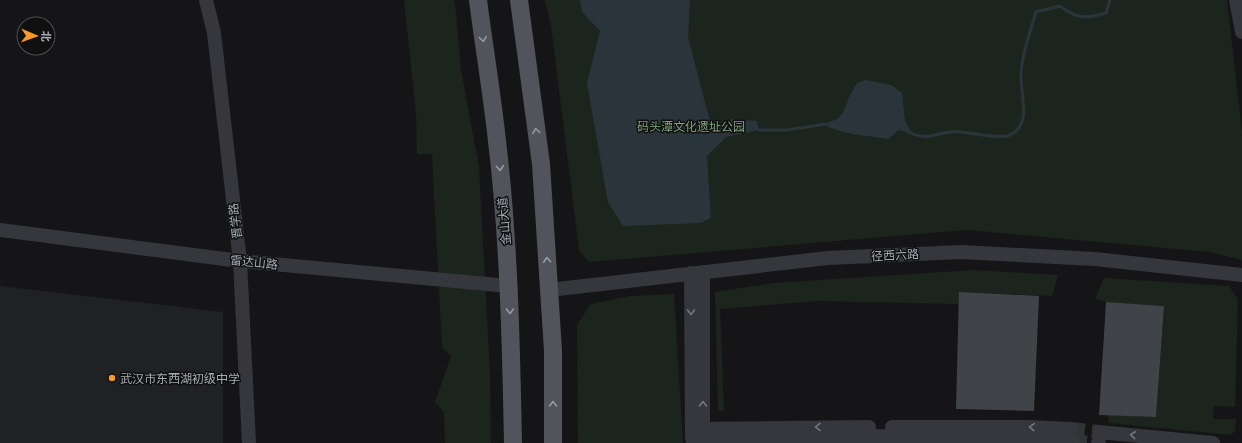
<svg xmlns="http://www.w3.org/2000/svg" width="1242" height="443" viewBox="0 0 1242 443" font-family="'Golos Text','Noto Sans SC',sans-serif">
  <style>
    .built { fill: #202124 }
    .green { fill: #1c251d }
    .water { fill: #2a353b }
    .lines { fill: none; stroke-linecap: round; stroke-linejoin: round }
    .stream { stroke: #2a353b; stroke-width: 3 }
    .building { fill: #404347 }
    .minor-tunnel { stroke: #323337; stroke-width: 14; stroke-dasharray: 14 7; stroke-linecap: butt }
    .minor { stroke: #35373c; stroke-width: 14 }
    .major { stroke: #51545b; stroke-width: 18 }
    .oneway { stroke: #959ba5 }
    .oneway2 { stroke: #737880 }
    .poi-dot { fill: #f89a2b; stroke: #101011; stroke-width: 1.5 }
    .labels { text-anchor: middle; dominant-baseline: central; stroke-width: 3; stroke-linejoin: round; paint-order: stroke }
    .park-label { font-size: 12px; fill: #7ea37c; stroke: #101011 }
    .street-label { font-size: 12px; fill: #a6adb7; stroke: #101011 }
    .poi-label { font-size: 12px; fill: #a6adb7; stroke: #101011; text-anchor: start }
  </style>
  <rect width="100%" height="100%" fill="#151517"/>
  <path class="built" d="M0,286L223,312V443H0Z"/>
  <path class="green" d="M404,0H454L455,3L461,70L479,167L490,374L491,443H445L444,412L435,402L451,356L442,347L432,154H417L416,114Z
    M545,0H1227L1242,131V260L1210,252L967,230L589,262L579,250L551,25Z
    M973,270L1058,275L1052,296L960,292L959,304L818,301L720,309L724,411H718L715,292L774,283Z
    M1104,278L1229,286L1238,299L1235,407L1214,406L1213,419H1236L1235,431L1230,435L1109,423L1108,415L1156,417L1164,306L1106,302L1095,299Z
    M674,294L683,443H578L577,325L591,304L631,296Z"/>
  <path class="water" d="M580,0H690L688,37L709,118L714,127L732,119L757,121L759,130L726,137L707,156L711,218L700,223L623,226L608,202L587,83L600,31L582,12Z
    M865,80L891,85L902,93L905,121L910,129L908,132L899,130L888,139C866,135 843,135 823,124C841,119 842,117 848,100C850,94 854,88 857,83Z"/>
  <g class="lines">
    <path class="stream" d="M759,130H787L826,124
      M905,130C931,145 936,129 960,132C972,133 1002,140 1012,134C1032,123 1020,93 1021,75C1022,54 1030,32 1036,12L1060,6C1077,19 1085,19 1106,13L1110,0"/>
  </g>
  <path class="building" d="M959,292L1039,296L1034,411L956,409Z
    M1106,302L1164,306L1156,417L1099,415Z"/>
  <g class="lines">
    <path class="minor-tunnel" d="M1071,429L1099,432
      M1073,442L1098,443"/>
    <path class="minor" d="M206,0L214,33L240,261L249,443
      M1236,0L1242,32
      M0,230L240,261L509,286
      M691,273L692,437
      M549,290L828,258L961,252L1095,259L1242,275
      M892,427H1027L1071,429
      M692,429L869,427
      M1099,432L1213,443
      M703,437V272
      M692,439L886,436L1073,442
      M1098,443H1099"/>
    <path class="major" d="M478,0C484,47 492,94 497,141C509,241 511,342 513,443
      M519,0L541,164L553,351V443"/>
  </g>
  <defs><path id="oneway-chevron" d="M-2-3.5L2.5 0L-2 3.5" fill="none" stroke-width="1.6" stroke-linecap="round" stroke-linejoin="round"/></defs>
  <g class="oneway">
    <use href="#oneway-chevron" transform="translate(483 39) rotate(82)"/>
    <use href="#oneway-chevron" transform="translate(536 131) rotate(-98)"/>
    <use href="#oneway-chevron" transform="translate(500 168) rotate(85)"/>
    <use href="#oneway-chevron" transform="translate(547 260) rotate(-94)"/>
    <use href="#oneway-chevron" transform="translate(510 311) rotate(88)"/>
    <use href="#oneway-chevron" transform="translate(553 404) rotate(-90)"/>
  </g>
  <g class="oneway2">
    <use href="#oneway-chevron" transform="translate(691 312) rotate(90)"/>
    <use href="#oneway-chevron" transform="translate(703 404) rotate(-89)"/>
    <use href="#oneway-chevron" transform="translate(818 427) rotate(179)"/>
    <use href="#oneway-chevron" transform="translate(1032 427) rotate(-176)"/>
    <use href="#oneway-chevron" transform="translate(1133 435) rotate(-174)"/>
  </g>
  <circle class="poi-dot" cx="112" cy="378" r="4"/>
  <g class="labels">
    <g class="park-label">
      <text x="691" y="126">码头潭文化遗址公园</text>
    </g>
    <g class="street-label">
      <text transform="translate(235 221) rotate(-97)">晋学路</text>
      <text transform="translate(504 221) rotate(-95)">金山大道</text>
      <text transform="translate(895 255) rotate(-3)">径西六路</text>
      <text transform="translate(254 262) rotate(6)">雷达山路</text>
    </g>
    <g class="poi-label">
      <text x="120" y="378">武汉市东西湖初级中学</text>
    </g>
  </g>
  <g transform="translate(36 36) rotate(92)"><circle r="19" fill="#101011" stroke="#4c4f53"/>
  <path d="M0-3L7 15L0 10L-7 15Z" fill="#f89a2b"/>
  <text y="-6" font-size="11" font-weight="bold" text-anchor="middle" fill="#a6adb7">北</text>
  </g>
</svg>
